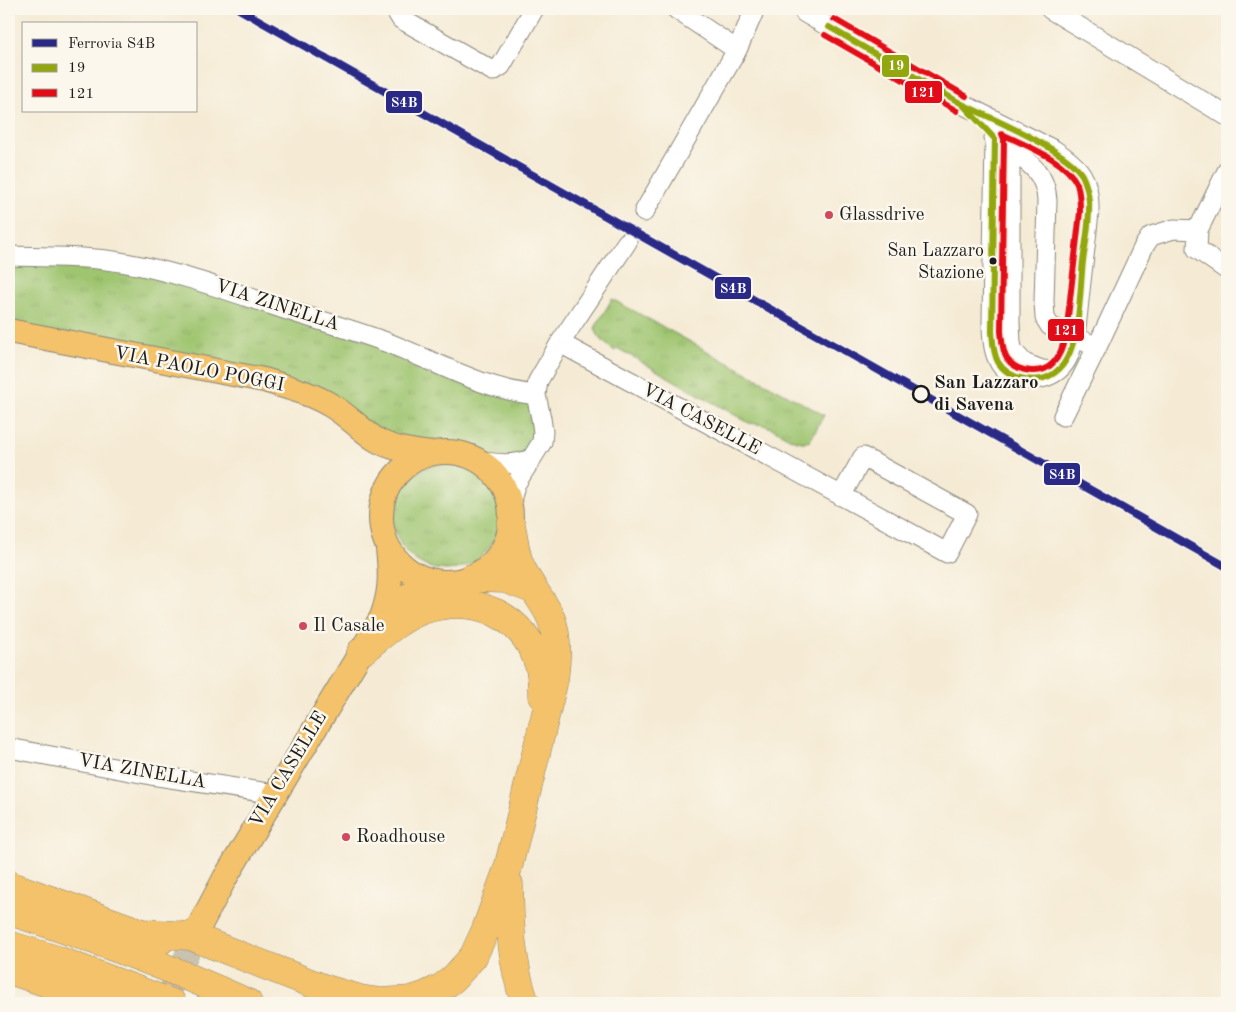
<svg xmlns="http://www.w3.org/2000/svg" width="1236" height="1012" viewBox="0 0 1236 1012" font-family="'Old Standard TT',serif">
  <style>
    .grass { fill: url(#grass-tufts); stroke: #5e7046 }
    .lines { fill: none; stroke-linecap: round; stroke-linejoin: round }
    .major-tunnel { stroke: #cac2b0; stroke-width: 24; stroke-dasharray: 24 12; stroke-linecap: butt }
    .minor-casing { stroke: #888478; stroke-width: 21 }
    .major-casing { stroke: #888478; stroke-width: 26 }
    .highway-casing { stroke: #888478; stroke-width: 29 }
    .minor { stroke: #fff; stroke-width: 19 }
    .major { stroke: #f3c26a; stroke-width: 24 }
    .highway { stroke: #f3c26a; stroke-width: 28 }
    .bus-1-casing { stroke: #fbf7ec; stroke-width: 10 }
    .bus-2-casing { stroke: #fbf7ec; stroke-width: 10 }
    .bus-1 { stroke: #92a70e; stroke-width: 6 }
    .bus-2 { stroke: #e20c19; stroke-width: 6 }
    .rail-1-casing { stroke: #fbf7ec; stroke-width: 11 }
    .rail-1 { stroke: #2a2a86; stroke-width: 8 }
    .poi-dot { fill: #d1495b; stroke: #fbf7ec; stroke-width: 2 }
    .bus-dot { fill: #1c1c1c; stroke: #fbf7ec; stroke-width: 2 }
    .stop-dot { fill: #fbf7ec; stroke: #1c1c1c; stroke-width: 2.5 }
    .labels { text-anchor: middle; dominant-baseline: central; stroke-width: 5; stroke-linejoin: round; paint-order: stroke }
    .bus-label { font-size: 18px; fill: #1c1c1c; stroke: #fbf7ec; text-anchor: end }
    .poi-label { font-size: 19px; fill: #1c1c1c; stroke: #fbf7ec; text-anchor: start }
    .street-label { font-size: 19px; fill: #1c1c1c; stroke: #fbf7ec }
    .stop-label { font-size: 19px; font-weight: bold; fill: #1c1c1c; stroke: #fbf7ec; text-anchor: start }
    .line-badge { stroke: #fbf7ec; stroke-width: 2 }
    .badge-label { font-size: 14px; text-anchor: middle; font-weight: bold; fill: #fff }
  </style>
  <defs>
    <pattern id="grass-tufts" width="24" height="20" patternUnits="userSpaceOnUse" patternTransform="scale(1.25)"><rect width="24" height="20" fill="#9fc56f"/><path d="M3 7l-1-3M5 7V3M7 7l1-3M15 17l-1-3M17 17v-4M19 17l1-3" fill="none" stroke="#88a960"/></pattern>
  </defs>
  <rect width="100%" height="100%" fill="#fbf7ec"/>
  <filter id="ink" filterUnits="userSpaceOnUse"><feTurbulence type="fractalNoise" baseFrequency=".02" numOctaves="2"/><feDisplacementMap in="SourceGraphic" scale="10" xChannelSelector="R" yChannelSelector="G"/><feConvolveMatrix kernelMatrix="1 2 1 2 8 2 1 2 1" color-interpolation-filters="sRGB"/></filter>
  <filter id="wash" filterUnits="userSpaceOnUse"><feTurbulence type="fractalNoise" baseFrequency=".0096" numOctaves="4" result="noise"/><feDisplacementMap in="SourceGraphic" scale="20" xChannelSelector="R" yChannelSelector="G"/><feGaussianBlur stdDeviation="1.12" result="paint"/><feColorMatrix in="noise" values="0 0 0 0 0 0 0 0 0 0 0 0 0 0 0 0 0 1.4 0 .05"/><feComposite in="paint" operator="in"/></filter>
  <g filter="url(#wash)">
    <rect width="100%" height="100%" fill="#f5ebd5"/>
    <path class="grass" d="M9,256L125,263L536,395L537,452L479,461L463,454L443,452L430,454L332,406L9,331Z
      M612,299L824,415L810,441C797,446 781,432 769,427C763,424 756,424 749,423L617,348L615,351C607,345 598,339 595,328Z
      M393 517a53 53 0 1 1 106 0a53 53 0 1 1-106 0Z"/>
  </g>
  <g filter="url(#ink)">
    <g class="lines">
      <path class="major-tunnel" d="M165,1003L200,925"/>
      <defs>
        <path id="minor" d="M395,9L401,19L493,71L501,66L534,9
          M676,9L737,50
          M802,9L805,13L962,104L1054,150C1081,168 1090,179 1089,212C1086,242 1082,271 1079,300C1077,319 1076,339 1068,357C1059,377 1033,385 1013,375C993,366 992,340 992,321L995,139
          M1050,9L1227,116
          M994,138L1008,156L1010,168V322L1011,343L1013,351L1024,363L1042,370L1055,371
          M1002,144C1025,160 1046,170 1047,201L1044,301L1045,318L1050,326L1097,347
          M1227,171L1198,230L1197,249L1227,270
          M644,212L737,50L755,9
          M9,256C47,257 88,256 126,263C177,272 226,290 275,306C311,318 347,328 383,341C434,360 480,389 536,395
          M560,343L947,553L967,514L863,457L841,496
          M1063,416L1097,347L1144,246L1151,236L1174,229L1198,230
          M479,461C498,464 513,466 531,459
          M510,505L515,485L542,442L543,432L541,418L536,395L538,381L560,343L627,242
          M9,748L151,775L275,794"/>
        <path id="major" d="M9,331L264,380C287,387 311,393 332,406C347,415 360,429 375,439C391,449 411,451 430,454
          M381 517a65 65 0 1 1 130 0a65 65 0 1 1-130 0Z
          M382,617C402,597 410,592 438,582
          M200,925L225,878L382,617C391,592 391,575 388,549"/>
        <path id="highway" d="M471,578L505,579L532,589
          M361,652C380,637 400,618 423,610C477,593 525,615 540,669C542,678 542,687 542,696
          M509,884C510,928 511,961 525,1003
          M9,885L161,940
          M9,911C90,937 171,968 248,1003
          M143,933L190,936L326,989L360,999L381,1002L411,1000L426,995L441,988L453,979L473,957L486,929L508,868L554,680C557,658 559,632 548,612C539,595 526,581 519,562C515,551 514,537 511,525
          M9,945L58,960L172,1003
          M9,970L105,1003"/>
      </defs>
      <use href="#minor" class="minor-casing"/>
      <use href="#major" class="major-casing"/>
      <use href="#highway" class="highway-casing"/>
      <use href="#minor" class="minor"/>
      <use href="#major" class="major"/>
      <use href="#highway" class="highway"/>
      <defs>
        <path id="bus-1" d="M829,27L962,104
          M829,27L962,104
          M962,104C992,119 1066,149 1082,175C1086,183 1088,192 1089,201C1090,220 1086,241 1083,261C1080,288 1080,336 1067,358C1065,362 1062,367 1058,370C1042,386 1009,381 998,362C993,353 993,342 992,332L995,139Z"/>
        <path id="bus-2" d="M834,19L966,96
          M825,35L957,111
          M1002,134C1025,145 1066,160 1077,184C1080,193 1080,202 1080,212L1066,334C1063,344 1061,355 1053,363C1041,376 1017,372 1007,359C1002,351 1002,340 1001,331L1004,139Z"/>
      </defs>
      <use href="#bus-1" class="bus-1-casing"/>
      <use href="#bus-2" class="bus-2-casing"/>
      <use href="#bus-1" class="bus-1"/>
      <use href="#bus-2" class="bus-2"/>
      <defs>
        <path id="rail-1" d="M239,9L1227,567"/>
      </defs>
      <use href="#rail-1" class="rail-1-casing"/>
      <use href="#rail-1" class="rail-1"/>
    </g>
  </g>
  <g class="poi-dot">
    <circle cx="829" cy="215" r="5"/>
    <circle cx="303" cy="626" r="5"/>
    <circle cx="346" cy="837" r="5"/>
  </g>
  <circle class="bus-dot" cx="993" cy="261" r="4.5"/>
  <circle class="stop-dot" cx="921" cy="394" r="8"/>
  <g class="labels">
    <g class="bus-label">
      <text x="984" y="251">San Lazzaro<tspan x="984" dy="22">Stazione</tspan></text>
    </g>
    <g class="poi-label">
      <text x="839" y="215">Glassdrive</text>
      <text x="313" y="626">Il Casale</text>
      <text x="356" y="837">Roadhouse</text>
    </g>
    <g class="street-label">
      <text transform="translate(277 306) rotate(18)">VIA ZINELLA</text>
      <text transform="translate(199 370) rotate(11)">VIA PAOLO POGGI</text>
      <text transform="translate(701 420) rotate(28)">VIA CASELLE</text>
      <text transform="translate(289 770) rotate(-59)">VIA CASELLE</text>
      <text transform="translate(142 772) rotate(10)">VIA ZINELLA</text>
    </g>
    <g class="stop-label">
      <text x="934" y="383">San Lazzaro<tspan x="934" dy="22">di Savena</tspan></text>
    </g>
  </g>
  <g class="line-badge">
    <rect x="881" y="54" width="29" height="24" rx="5" fill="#92a70e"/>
    <rect x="904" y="80" width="39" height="24" rx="5" fill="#e20c19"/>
    <rect x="385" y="90" width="38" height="24" rx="5" fill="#2a2a86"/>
    <rect x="714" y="276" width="38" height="24" rx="5" fill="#2a2a86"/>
    <rect x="1047" y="318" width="38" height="24" rx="5" fill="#e20c19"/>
    <rect x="1043" y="462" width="38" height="24" rx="5" fill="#2a2a86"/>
  </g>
  <g class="badge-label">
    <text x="896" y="70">19</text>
    <text x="923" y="97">121</text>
    <text x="404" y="107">S4B</text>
    <text x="733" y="293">S4B</text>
    <text x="1066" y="335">121</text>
    <text x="1062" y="479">S4B</text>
  </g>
  <rect width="1236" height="1012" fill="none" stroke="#fbf7ec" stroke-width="30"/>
  <rect x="22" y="22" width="175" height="90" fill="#fbf7ec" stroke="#a29f99"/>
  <rect x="32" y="39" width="25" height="8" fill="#2a2a86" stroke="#a29f99"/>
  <text x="68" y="48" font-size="15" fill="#1c1c1c">Ferrovia S4B</text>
  <rect x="32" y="64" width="25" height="8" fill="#92a70e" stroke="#a29f99"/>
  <text x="68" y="72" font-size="15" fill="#1c1c1c">19</text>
  <rect x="32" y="89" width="25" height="8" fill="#e20c19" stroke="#a29f99"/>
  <text x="68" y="98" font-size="15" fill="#1c1c1c">121</text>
</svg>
